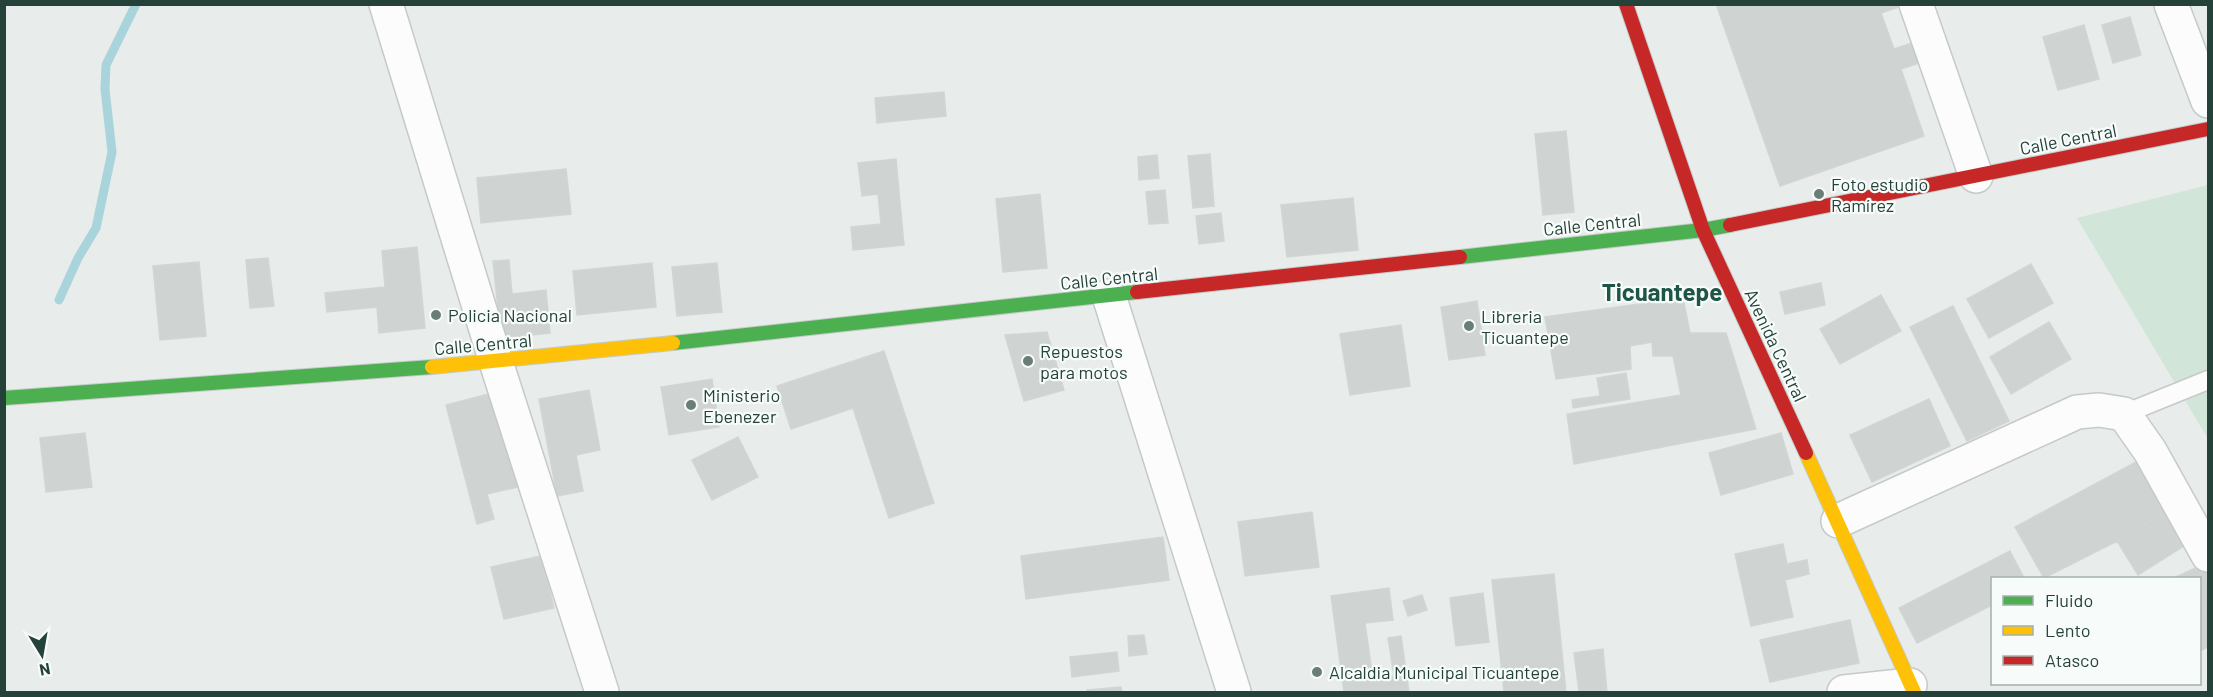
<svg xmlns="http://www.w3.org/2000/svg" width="2213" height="697" viewBox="0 0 2213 697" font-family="Barlow,sans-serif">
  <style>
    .green { fill: #d1e6d8 }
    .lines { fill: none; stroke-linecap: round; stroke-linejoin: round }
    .stream { stroke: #a9d4db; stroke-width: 9 }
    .building { fill: #cfd4d2; stroke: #d1d6d4; stroke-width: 1.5 }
    .lane-casing { stroke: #c5cac8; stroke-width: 21 }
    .street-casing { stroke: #c5cac8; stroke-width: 36 }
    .fast-casing { stroke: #c3cbc8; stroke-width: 16 }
    .slow-casing { stroke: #c3cbc8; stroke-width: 16 }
    .jam-casing { stroke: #c3cbc8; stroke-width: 16 }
    .lane { stroke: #fcfcfc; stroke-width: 18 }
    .street { stroke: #fcfcfc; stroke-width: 33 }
    .fast { stroke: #4caf50; stroke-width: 14 }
    .slow { stroke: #ffc107; stroke-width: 14 }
    .jam { stroke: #c62828; stroke-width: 14 }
    .poi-dot { fill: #697e78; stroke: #f7fbf9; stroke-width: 2 }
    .labels { text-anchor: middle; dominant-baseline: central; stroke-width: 4.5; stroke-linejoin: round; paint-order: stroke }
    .street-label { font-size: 18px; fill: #24423a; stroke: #f7fbf9 }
    .poi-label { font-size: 18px; fill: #24423a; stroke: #f7fbf9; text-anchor: start }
    .district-label { font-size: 24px; font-weight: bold; fill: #1f5548; stroke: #f7fbf9 }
  </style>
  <rect width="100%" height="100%" fill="#e8edeb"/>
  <path class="green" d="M2208,185V439L2077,218Z"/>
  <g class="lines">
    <path class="stream" d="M59,300L78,258L96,228L112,152L105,89L106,65L136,4"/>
  </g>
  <path class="building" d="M1716,4H1898L1899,7L1881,13L1894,49L1912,43L1919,63L1901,69L1924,136L1780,186Z
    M2130,17L2141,55L2113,63L2102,25Z
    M2084,25L2099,79L2058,90L2043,37Z
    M944,92L946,116L877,123L875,98Z
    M1566,131L1574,212L1543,215L1535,134Z
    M1210,154L1214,206L1193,208L1188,156Z
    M1157,155L1159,178L1139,180L1138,157Z
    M896,159L904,245L853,250L851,227L881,224L878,194L862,196L858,163Z
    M566,169L571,214L481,223L477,178Z
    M1165,190L1168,223L1149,224L1146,192Z
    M1040,194L1047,268L1003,272L996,199Z
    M1353,198L1358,250L1287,257L1281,205Z
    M1221,213L1224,241L1199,244L1196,216Z
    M417,247L425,328L379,333L377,307L327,312L325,293L385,287L382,251Z
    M268,258L274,306L250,308L246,260Z
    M509,260L512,294L546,290L550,333L501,338L493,261Z
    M199,262L206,336L160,340L153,266Z
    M652,263L656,307L577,315L573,271Z
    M717,263L722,312L677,316L672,267Z
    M2031,264L2053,303L1989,338L1967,299Z
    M1821,283L1825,305L1785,314L1780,292Z
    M1881,295L1901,331L1840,364L1820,329Z
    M1683,298L1690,333H1726L1756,429L1574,464L1567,414L1681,395L1673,356H1653L1652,342L1630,346L1631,369L1556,379L1545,317Z
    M1477,301L1485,355L1449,360L1441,307Z
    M1953,306L2009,421L1967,441L1910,327Z
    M2049,322L2071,359L2011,394L1990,357Z
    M1401,325L1410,386L1350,395L1340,334Z
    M1047,332L1064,390L1024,401L1005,335Z
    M884,351L934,503L889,518L853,408L791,429L777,386Z
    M1626,373L1630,399L1573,408L1572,400L1600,396L1597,378Z
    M712,379L719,427L669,435L661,387Z
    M589,390L600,450L576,455L583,491L557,496L539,399Z
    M493,393L518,487L487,494L494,519L477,524L446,405Z
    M1929,399L1950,446L1872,482L1850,435Z
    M85,433L92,487L46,492L40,438Z
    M1781,433L1793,474L1721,495L1709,453Z
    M738,437L758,477L712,500L692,460Z
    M2136,462L2166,511L2117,541L2044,578L2015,527Z
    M2166,511L2187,544L2138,575L2117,541Z
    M1312,512L1319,567L1245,576L1238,522Z
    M1163,537L1169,580L1026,599L1021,556Z
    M1783,544L1787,564L1807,560L1809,574L1785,580L1793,617L1751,626L1735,554Z
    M2010,551L2024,578H1992V605L1917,643L1899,608Z
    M541,556L554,608L504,619L491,567Z
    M2204,564L2208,573V608L2200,613V578H2174Z
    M1554,574L1566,692H1504L1492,580Z
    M1389,588L1393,620L1365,623L1373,679L1394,676L1388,638L1401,636L1409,692H1344L1331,596Z
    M1483,593L1489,642L1456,646L1450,598Z
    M1422,595L1427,610L1408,616L1403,601Z
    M2208,608V647L2200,651V613Z
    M1850,620L1859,663L1770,682L1760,640Z
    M1144,635L1147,654L1129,656L1128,636Z
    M1603,649L1607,692H1579L1574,653Z
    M1117,652L1119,671L1072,677L1070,657Z
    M1121,687L1122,692H1088L1087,690Z"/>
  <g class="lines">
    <defs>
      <path id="lane" d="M2124,414L2208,380"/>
      <path id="street" d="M386,4L496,362L602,692
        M1916,4L1976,176
        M2171,4L2208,101
        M1109,296L1234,692
        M1838,521L2077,412L2099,410L2124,414L2150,451L2208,555
        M1844,692L1910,685"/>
      <path id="fast" d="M1460,257L1703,230L1730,225
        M673,343L1137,292
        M4,398L432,367"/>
      <path id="slow" d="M432,367L673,343
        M1806,453L1914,692"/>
      <path id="jam" d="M1626,4L1703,230L1806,453
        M1730,225L2208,129
        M1137,292L1460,257"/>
    </defs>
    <use href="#lane" class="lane-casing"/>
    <use href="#street" class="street-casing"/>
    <use href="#fast" class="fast-casing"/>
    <use href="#slow" class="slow-casing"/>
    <use href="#jam" class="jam-casing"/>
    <use href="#lane" class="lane"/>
    <use href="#street" class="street"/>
    <use href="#fast" class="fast"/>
    <use href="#slow" class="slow"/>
    <use href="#jam" class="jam"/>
  </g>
  <g class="poi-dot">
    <circle cx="1819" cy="194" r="6"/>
    <circle cx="436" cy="315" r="6"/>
    <circle cx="1469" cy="326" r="6"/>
    <circle cx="1028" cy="361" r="6"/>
    <circle cx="691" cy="405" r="6"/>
    <circle cx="1317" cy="672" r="6"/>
  </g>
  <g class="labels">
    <g class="street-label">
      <text transform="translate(2068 139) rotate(-11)">Calle Central</text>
      <text transform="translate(1592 224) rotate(-6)">Calle Central</text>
      <text transform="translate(1109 278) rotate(-6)">Calle Central</text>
      <text transform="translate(483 344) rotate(-5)">Calle Central</text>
      <text transform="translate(1776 345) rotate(65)">Avenida Central</text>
    </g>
    <g class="poi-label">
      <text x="1831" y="184">Foto estudio<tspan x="1831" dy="21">Ramírez</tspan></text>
      <text x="448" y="315">Policia Nacional</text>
      <text x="1481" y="316">Libreria<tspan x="1481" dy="21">Ticuantepe</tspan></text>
      <text x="1040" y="351">Repuestos<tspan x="1040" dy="21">para motos</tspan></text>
      <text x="703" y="395">Ministerio<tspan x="703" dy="21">Ebenezer</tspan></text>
      <text x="1329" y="672">Alcaldia Municipal Ticuantepe</text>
    </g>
    <g class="district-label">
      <text x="1662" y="291">Ticuantepe</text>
    </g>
  </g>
  <rect width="2213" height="697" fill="none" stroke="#24423a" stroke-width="12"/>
  <rect x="1991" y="577" width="210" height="108" fill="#f7fbf9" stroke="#a3b1ad" stroke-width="1.5"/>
  <rect x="2003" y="596" width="30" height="9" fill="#4caf50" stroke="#a3b1ad" stroke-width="1.5"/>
  <text x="2045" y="607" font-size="18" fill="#24423a">Fluido</text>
  <rect x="2003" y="626" width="30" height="9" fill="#ffc107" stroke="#a3b1ad" stroke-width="1.5"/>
  <text x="2045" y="637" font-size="18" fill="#24423a">Lento</text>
  <rect x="2003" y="656" width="30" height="9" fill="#c62828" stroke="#a3b1ad" stroke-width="1.5"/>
  <text x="2045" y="667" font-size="18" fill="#24423a">Atasco</text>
  <g transform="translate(42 655) rotate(169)" stroke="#f7fbf9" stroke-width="4.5" paint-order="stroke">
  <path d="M0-4.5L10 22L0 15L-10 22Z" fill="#24423a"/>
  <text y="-9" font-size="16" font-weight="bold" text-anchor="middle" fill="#24423a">N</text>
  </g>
</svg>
